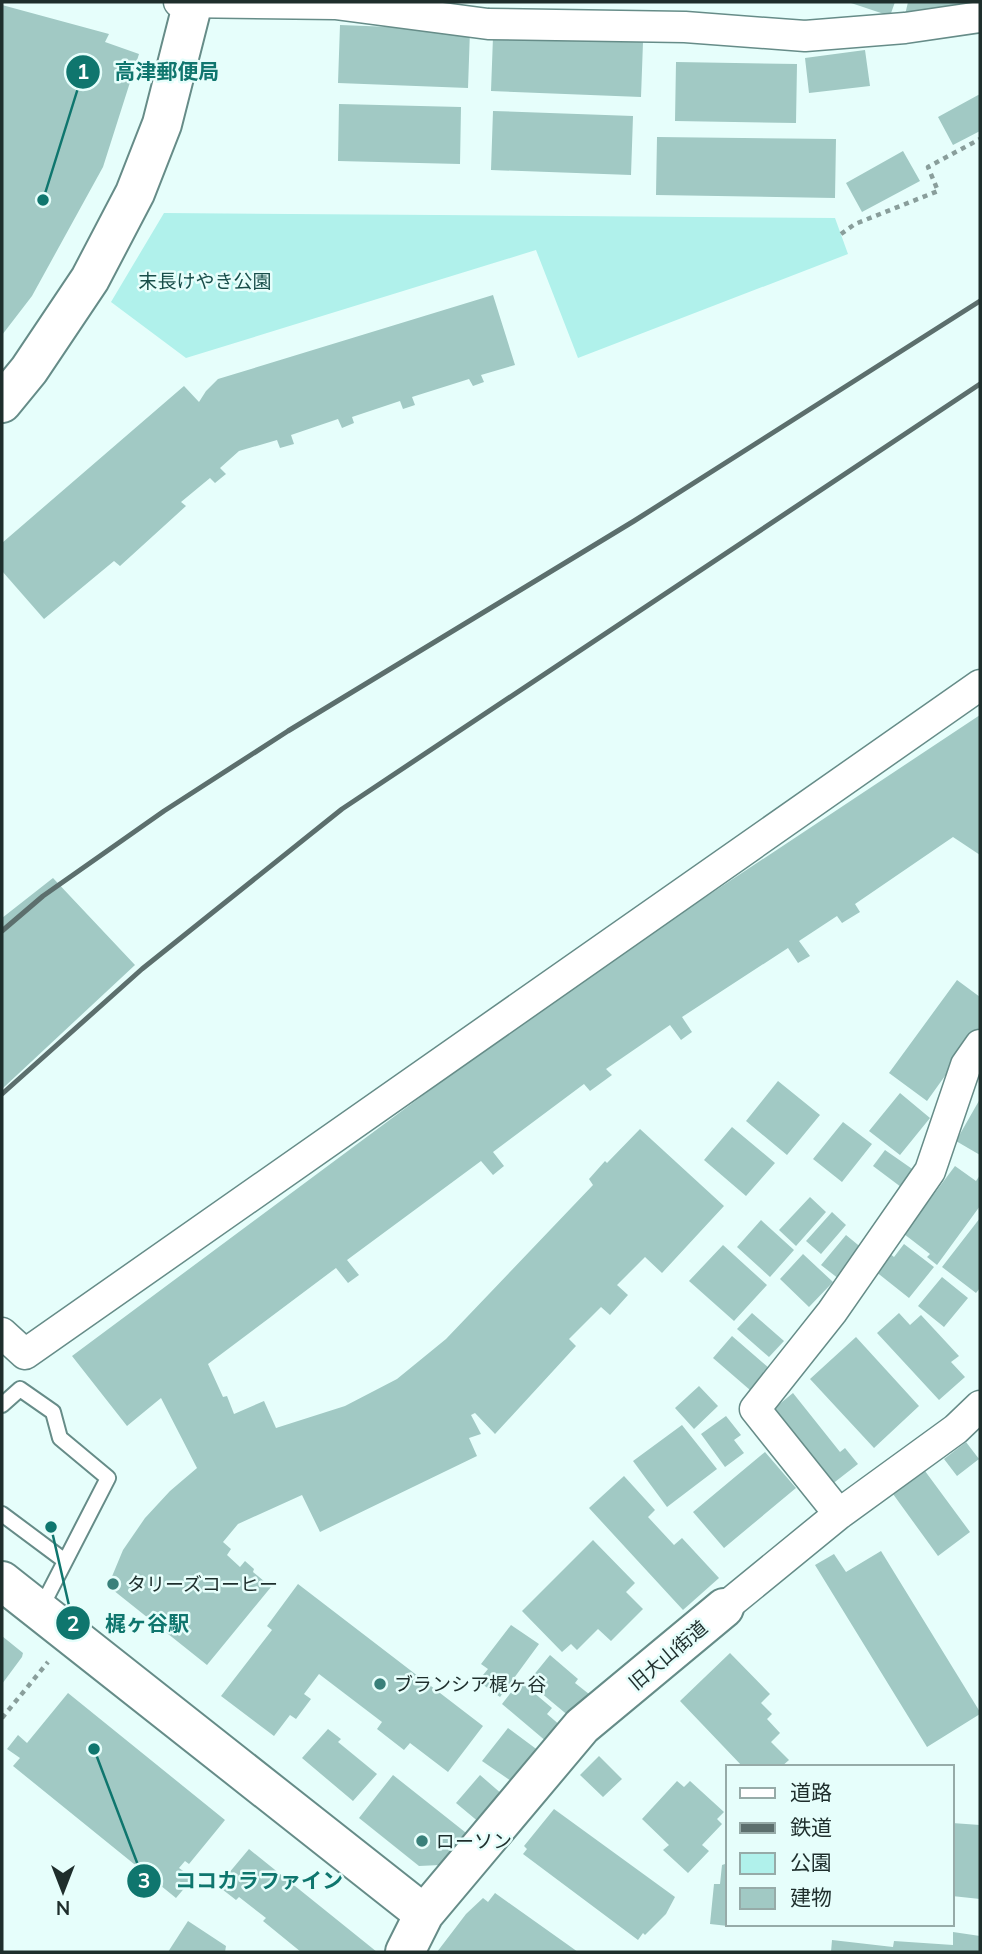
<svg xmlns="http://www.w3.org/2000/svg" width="982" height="1954" viewBox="0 0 982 1954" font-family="Mulish,'Noto Sans JP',sans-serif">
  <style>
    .green { fill: #b0f1eb }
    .building { fill: #a1c9c4 }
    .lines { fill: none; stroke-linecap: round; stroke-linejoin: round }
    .lane-casing { stroke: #668c88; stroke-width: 18 }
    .street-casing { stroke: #668c88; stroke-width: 33 }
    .secondary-casing { stroke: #668c88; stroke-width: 42 }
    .path { stroke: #899e9b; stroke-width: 4.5; stroke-dasharray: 5 5; stroke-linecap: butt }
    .lane { stroke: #fff; stroke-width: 14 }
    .street { stroke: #fff; stroke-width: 30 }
    .secondary { stroke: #fff; stroke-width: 38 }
    .rail { stroke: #5c6f6d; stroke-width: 5 }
    .poi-dot { fill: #39807a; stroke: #e6fefb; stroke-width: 2.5 }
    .labels { text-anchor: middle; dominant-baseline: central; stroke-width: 5; stroke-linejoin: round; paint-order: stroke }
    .park-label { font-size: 19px; fill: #184e4a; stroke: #e6fefb }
    .poi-label { font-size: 19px; fill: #1e2e2c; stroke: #e6fefb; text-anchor: start }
    .street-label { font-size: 19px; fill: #1e2e2c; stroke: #e6fefb }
    .leader { fill: none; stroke: #0f766e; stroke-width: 2.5 }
    .callout-dot { fill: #0f766e; stroke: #e6fefb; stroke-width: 2.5 }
    .mark-label { font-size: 21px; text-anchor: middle; font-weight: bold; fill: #fff }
    .callout-label { font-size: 21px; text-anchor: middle; font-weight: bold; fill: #0f766e; stroke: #e6fefb; stroke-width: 5; stroke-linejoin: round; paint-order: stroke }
  </style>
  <rect width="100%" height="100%" fill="#e6fefb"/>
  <path class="green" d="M164,213L835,218L848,254L578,358L536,250L186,358L111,302Z"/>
  <path class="building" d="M848,2H895L890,16Z
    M908,2H980L979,8L905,15Z
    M2,5L109,34L105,42L139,54L103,167L32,296L2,335Z
    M340,25L470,30L468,88L338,83Z
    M493,37L643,42L641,97L491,91Z
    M865,50L870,86L809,93L805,58Z
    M676,62L797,64L796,123L675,121Z
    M980,94V131L953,145L938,117Z
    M339,104L461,107L460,164L338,161Z
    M493,111L633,116L631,175L491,170Z
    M657,137L836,139L835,198L656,195Z
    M903,151L920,181L862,212L846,183Z
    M493,295L515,365L481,375L484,382L473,386L469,379L412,397L415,405L403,409L400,401L352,417L354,423L342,428L338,419L291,435L294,444L280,448L277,440L239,451L220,468L226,474L215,483L210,478L181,502L186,506L120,566L114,561L44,619L2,571V543L184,386L199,402L206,391L218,379Z
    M980,715V855L953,837L855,904L860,912L842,923L837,916L799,941L810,956L798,963L788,948L682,1017L692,1032L681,1040L670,1025L606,1069L612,1075L590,1091L584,1084L493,1152L504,1166L493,1175L481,1161L347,1260L359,1275L348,1283L336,1268L208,1364L223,1397L227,1396L234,1414L264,1401L276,1428L345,1406L397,1379L446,1339L593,1185L589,1179L605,1161L607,1163L640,1129L724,1206L662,1273L645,1257L617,1285L628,1295L610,1315L601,1307L569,1339L576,1346L495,1434L475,1413L471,1415L481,1434L469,1438L477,1456L320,1532L302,1495L238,1524L223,1542L231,1549L227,1555L240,1567L245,1561L254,1569L253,1572L271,1587L207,1665L108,1586L123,1550L145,1518L170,1491L197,1468L161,1398L127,1426L72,1356L555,997Z
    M53,878L135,965L2,1089V918Z
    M957,980L980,997V1027L927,1101L889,1073Z
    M778,1081L820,1115L787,1155L746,1121Z
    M900,1093L930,1118L900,1155L869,1131Z
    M980,1099V1155L956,1141Z
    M843,1122L872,1144L842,1182L813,1159Z
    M732,1127L775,1163L746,1196L704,1160Z
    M885,1150L918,1173L905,1190L873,1166Z
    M955,1166L976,1181L980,1175V1206L937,1265L927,1257L930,1254L904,1234Z
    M810,1197L826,1212L796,1246L779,1230Z
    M832,1212L846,1225L821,1254L806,1241Z
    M980,1218V1288L976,1293L942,1267Z
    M761,1220L794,1250L770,1277L737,1247Z
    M846,1235L863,1249L839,1279L821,1265Z
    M904,1244L934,1267L909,1298L875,1271L889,1253L894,1257Z
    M723,1245L767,1285L734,1321L689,1281Z
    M803,1254L833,1282L809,1307L780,1279Z
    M942,1277L968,1298L944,1327L918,1306Z
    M752,1313L784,1341L769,1357L737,1329Z
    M899,1313L910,1325L921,1315L959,1356L951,1362L965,1377L939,1400L877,1333Z
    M732,1336L769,1368L750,1390L713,1358Z
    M856,1337L919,1406L874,1448L810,1379Z
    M699,1386L718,1406L694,1429L675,1408Z
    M793,1393L840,1452L845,1448L858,1464L831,1485L771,1411Z
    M726,1416L741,1435L734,1440L744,1453L725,1467L701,1434Z
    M682,1425L717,1469L667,1507L633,1461Z
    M966,1442L979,1459L957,1476L944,1459Z
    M765,1452L796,1488L724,1548L693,1512Z
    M925,1471L970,1532L938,1556L893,1494Z
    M624,1476L655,1510L648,1517L674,1545L682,1538L719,1578L683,1610L589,1508Z
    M593,1540L635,1583L626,1592L643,1609L611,1641L598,1629L577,1650L571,1644L562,1652L522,1611Z
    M881,1551L980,1712V1714L927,1747L815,1565L834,1554L846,1572Z
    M298,1584L483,1726L448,1772L410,1743L404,1750L377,1729L382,1722L319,1674L304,1694L311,1699L296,1719L290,1715L274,1736L221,1696L272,1630L267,1626Z
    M511,1625L539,1644L500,1697L478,1681L488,1669L481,1664Z
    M2,1636L23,1653L22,1657L2,1684Z
    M730,1653L770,1694L761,1703L772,1714L767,1719L780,1733L771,1742L789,1760L781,1767H743L680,1701Z
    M550,1655L578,1679L575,1683L589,1694L570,1717L528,1682Z
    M520,1681L552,1708L547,1714L561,1726L547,1742L502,1704Z
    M68,1693L225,1820L189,1864L185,1861L179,1868L193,1878L176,1898L13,1766L20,1758L7,1749L18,1735L27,1743Z
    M508,1728L539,1751L514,1783L482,1761Z
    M328,1729L341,1739L338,1742L377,1774L353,1801L302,1758Z
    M599,1756L622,1779L603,1797L580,1775Z
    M393,1775L470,1836L457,1852L453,1849L440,1865L419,1866L359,1818Z
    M480,1775L503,1795L480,1823L456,1803Z
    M677,1781L684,1787L690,1781L724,1812L717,1819L722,1824L702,1845L709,1851L688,1873L663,1850L669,1845L642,1819Z
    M554,1809L675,1897L666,1914L645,1935L643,1933L638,1940L523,1854L527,1849L524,1846Z
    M952,1823L980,1825V1899L952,1896Z
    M249,1849L377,1952H307L305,1951L301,1952L263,1921L266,1918L239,1897L236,1900L218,1886Z
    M728,1863V1926L710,1924L714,1884H720L722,1865Z
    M495,1893L578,1952H437L466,1914L483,1898L488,1902Z
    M188,1921L226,1946L225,1952H168Z
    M953,1932L980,1936V1952H831L832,1940L893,1947L894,1941L953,1945Z"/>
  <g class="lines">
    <defs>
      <path id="lane" d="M2,1405L20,1389L53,1412L60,1438L108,1478L40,1610
        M2,1514L65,1561"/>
      <path id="street" d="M179,2L335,4L488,24L685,27L805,36L905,28L980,17
        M2,1333L25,1354L980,685
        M839,1514L755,1409L832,1312L930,1171L966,1065L980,1045
        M724,1608L839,1514L956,1429L980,1406"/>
      <path id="secondary" d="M2,403L29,370L90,279L135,193L162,124L193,2
        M2,1581L424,1914
        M405,1952L424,1914L582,1726L724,1608"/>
    </defs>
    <use href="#lane" class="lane-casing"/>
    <use href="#street" class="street-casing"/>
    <use href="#secondary" class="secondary-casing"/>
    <path class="path" d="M841,234L855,224L938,191L928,167L980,139
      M2,1718L48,1662"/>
    <use href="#lane" class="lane"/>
    <use href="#street" class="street"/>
    <use href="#secondary" class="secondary"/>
    <path class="rail" d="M2,931L43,896L164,811L288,731L634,521L980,301
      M2,1094L142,969L342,809L980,384"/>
  </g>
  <g class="poi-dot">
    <circle cx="113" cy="1584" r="7"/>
    <circle cx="380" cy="1684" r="7"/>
    <circle cx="422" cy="1841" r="7"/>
  </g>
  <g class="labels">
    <g class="park-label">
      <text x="205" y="281">末長けやき公園</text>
    </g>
    <g class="poi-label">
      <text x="127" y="1584">タリーズコーヒー</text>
      <text x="394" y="1684">ブランシア梶ヶ谷</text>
      <text x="436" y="1841">ローソン</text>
    </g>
    <g class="street-label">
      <text transform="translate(668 1655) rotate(-40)">旧大山街道</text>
    </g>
  </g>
  <path class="leader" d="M43 200L83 72M51 1527L73 1623M94 1749L144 1881"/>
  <g class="callout-dot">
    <circle cx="43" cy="200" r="7"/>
    <circle cx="51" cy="1527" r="7"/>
    <circle cx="94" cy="1749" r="7"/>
    <circle cx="83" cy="72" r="18"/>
    <circle cx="73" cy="1623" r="18"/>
    <circle cx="144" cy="1881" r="18"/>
  </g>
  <g class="mark-label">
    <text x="83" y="79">1</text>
    <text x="73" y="1631">2</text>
    <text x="144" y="1888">3</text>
  </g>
  <g class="callout-label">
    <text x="167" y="79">高津郵便局</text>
    <text x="147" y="1631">梶ヶ谷駅</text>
    <text x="259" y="1888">ココカラファイン</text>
  </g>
  <rect width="982" height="1954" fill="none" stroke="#1e2e2c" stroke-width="7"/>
  <rect x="726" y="1765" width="228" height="161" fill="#e6fefb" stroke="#96aba8" stroke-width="2"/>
  <rect x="740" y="1788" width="35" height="10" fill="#ffffff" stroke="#96aba8" stroke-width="2"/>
  <text x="790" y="1800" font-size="21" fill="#1e2e2c">道路</text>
  <rect x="740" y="1823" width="35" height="10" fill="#5c6f6d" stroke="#96aba8" stroke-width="2"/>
  <text x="790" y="1835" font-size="21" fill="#1e2e2c">鉄道</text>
  <rect x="740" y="1853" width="35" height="21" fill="#b0f1eb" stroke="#96aba8" stroke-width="2"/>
  <text x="790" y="1870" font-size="21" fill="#1e2e2c">公園</text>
  <rect x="740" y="1888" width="35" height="21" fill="#a1c9c4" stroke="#96aba8" stroke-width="2"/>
  <text x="790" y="1905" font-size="21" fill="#1e2e2c">建物</text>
  <g transform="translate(63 1891) rotate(180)" stroke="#e6fefb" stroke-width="5" paint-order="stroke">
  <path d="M0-5L12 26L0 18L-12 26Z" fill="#1e2e2c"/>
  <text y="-10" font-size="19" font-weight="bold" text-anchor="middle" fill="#1e2e2c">N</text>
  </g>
</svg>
